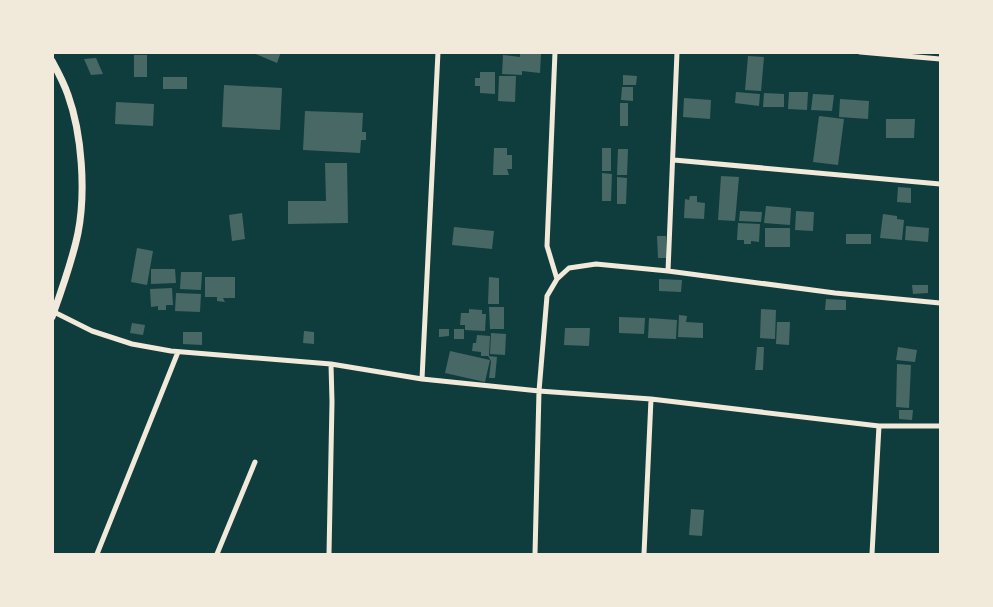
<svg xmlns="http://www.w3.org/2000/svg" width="993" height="607" viewBox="0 0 993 607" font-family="'Source Sans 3',sans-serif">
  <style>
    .building { fill: #486865 }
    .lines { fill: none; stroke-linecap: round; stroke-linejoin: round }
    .minor { stroke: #f1e9da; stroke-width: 5 }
    .tertiary { stroke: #f1e9da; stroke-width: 7 }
  </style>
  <rect width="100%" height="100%" fill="#0f3d3e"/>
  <path class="building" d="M251,52H281L277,63Z
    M520,53L541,54L540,73L522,71V75L502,74L503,55L520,57Z
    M134,55H147V77H134Z
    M748,56L764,57L761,91L745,90Z
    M96,58L103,74L91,75L84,59Z
    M480,72H495V94L480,93V86H475V78H480Z
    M623,75L637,76L636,85H623Z
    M499,76H516L515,102L498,101Z
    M163,77H187V89H163Z
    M224,85L282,88L280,130L222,127Z
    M622,87H633V101L621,100Z
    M736,92L760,94L759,106L735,103Z
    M789,92H808L807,110L788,109Z
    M764,93L784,94V107H763Z
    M813,94L834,95L832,111L811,110Z
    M684,98L711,100L710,119L683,117Z
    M840,99L869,101L868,119L839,117Z
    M116,102L154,104L153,126L115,124Z
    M620,103H628V126H620Z
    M305,111L363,113L362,132H366V140H361L360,153L303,150Z
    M819,116L844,119L838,165L813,162Z
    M886,119H915L914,138H886Z
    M494,148H507V155H512V169H507L509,175H493Z
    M602,148H611V171H602Z
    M618,149H628L627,175H617Z
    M325,163H347L348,223L288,224V201H326Z
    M602,173L612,174L611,201H602Z
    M721,176L739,177L735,221L718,220Z
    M617,177L627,178L626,204H617Z
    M898,187L911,188V203L897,202Z
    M690,196H697V202L705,203L704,219L684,218L685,199L689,200Z
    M766,206L791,208L790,225L764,223Z
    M740,211L762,212L761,222L739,221Z
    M796,211L814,212L813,231L795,230Z
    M242,213L245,239L232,241L229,215Z
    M883,214L897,216V219L904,220L902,240L880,238Z
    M738,223L760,224L759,242L751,241V244H744V240H737Z
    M906,226L929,228L928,242L905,240Z
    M454,227L494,231L492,249L452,245Z
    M765,228H790V247H765Z
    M846,234H871V244H846Z
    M657,236H666V258H658Z
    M137,248L153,251L147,285L131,282Z
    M151,269H175L176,283L151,284Z
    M181,272H202L201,290L180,289Z
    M205,277H235V298H223L225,302L217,301V297H205Z
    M489,277L499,278V304H488Z
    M659,279L682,280L681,292L659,291Z
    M912,285H928V293L913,294Z
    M172,288L173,305H166V310H158V306L151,307L150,289Z
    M176,293L201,294L200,312L175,311Z
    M826,299L846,300V310H825Z
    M489,307H504V329H490Z
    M469,309L482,310V314H486L485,331L465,330V325H460L461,313H469Z
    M761,309L776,310L775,339L760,338Z
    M679,315L687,316L686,322L703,323V338L678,337Z
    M619,317L645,318L644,334L619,333Z
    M649,318L677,320L676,339L648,338Z
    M777,322H790L789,345L776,344Z
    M132,323L145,325L143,335L130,333Z
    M565,328H590L589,346L564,345Z
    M439,329H449V336L439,337Z
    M454,329H464V339H454Z
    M304,331L314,332V344L303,343Z
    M183,332H202V345L183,344Z
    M491,333L506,334L505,355L490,354Z
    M477,335L490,336L489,356H481V352L472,351L473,343H476Z
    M757,347H764L763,370H755Z
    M898,347L917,350L915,362L896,360Z
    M450,351L490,360L485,382L445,373Z
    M488,356L497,357L495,378H489L491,361Z
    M897,364L911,365L909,408L896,407Z
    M899,410H913L912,420L899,419Z
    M691,509L704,510L702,536L689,535Z"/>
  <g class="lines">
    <path class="minor" d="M555,52L547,246L557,279
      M860,52L940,59
      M674,160L940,184
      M668,271L677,52
      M54,312L92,331L132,344L171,351L331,364L422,379L539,391L651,399L879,426H940
      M422,379L438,52
      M97,554L178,352
      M217,554L255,462
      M329,554L332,402L331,364
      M535,554L539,391L547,296L557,279L569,268L596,264L668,271L835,293L940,303
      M644,554L651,399
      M872,554L879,426"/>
    <path class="tertiary" d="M52,61C58,72 64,83 68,95C82,134 86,192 78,233C72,262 62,289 52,317"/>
  </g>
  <rect width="993" height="607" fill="none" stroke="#f1e9da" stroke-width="108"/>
</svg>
